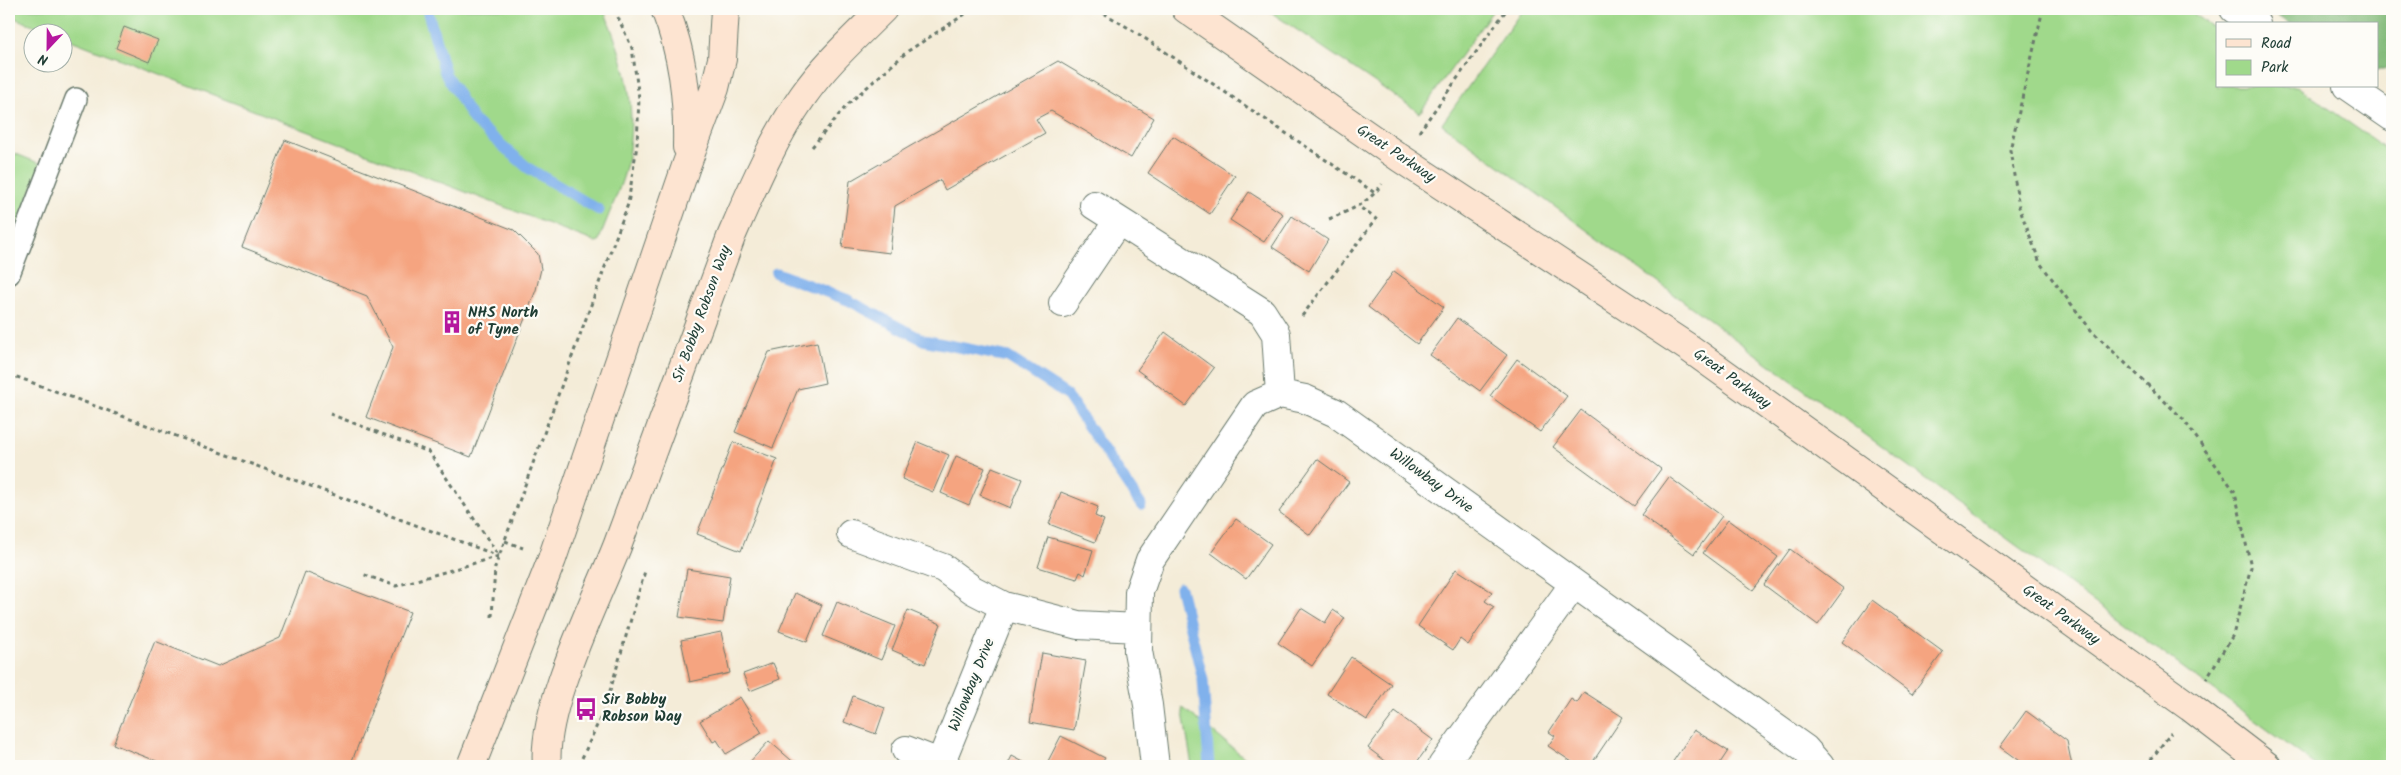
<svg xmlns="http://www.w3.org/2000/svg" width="2401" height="775" viewBox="0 0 2401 775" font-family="Kalam,sans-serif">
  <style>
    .green { fill: #a0d98b; stroke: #608b60 }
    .forest { fill: #80b977; stroke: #507b56 }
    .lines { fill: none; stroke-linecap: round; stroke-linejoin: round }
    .stream { stroke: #80b1ec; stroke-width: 11 }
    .building { fill: #f5a480 }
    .lane-casing { stroke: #6a7a6d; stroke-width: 24 }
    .street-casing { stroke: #6a7a6d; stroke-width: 30 }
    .secondary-casing { stroke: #6a7a6d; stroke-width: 30 }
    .path { stroke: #6a7a6d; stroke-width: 3; stroke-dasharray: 4 4; stroke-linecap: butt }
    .lane { stroke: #fff; stroke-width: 21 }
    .street { stroke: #fff; stroke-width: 28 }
    .secondary { stroke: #fde4d1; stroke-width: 28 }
    .labels { text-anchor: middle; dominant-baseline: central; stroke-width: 4.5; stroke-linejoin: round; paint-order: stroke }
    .street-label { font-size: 15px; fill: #1f3d34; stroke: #fdfcf7 }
    .poi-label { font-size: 15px; font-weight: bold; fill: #1f3d34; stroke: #fdfcf7; text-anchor: start }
  </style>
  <rect width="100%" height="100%" fill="#fdfcf7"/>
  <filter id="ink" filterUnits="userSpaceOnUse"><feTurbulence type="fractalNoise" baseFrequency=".02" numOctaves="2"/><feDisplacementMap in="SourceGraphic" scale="10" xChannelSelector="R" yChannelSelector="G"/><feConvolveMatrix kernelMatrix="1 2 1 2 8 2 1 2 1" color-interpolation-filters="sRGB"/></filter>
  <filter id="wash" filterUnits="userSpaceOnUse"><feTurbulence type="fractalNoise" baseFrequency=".0096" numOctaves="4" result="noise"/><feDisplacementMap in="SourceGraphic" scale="20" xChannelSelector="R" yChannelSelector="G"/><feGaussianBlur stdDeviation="1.12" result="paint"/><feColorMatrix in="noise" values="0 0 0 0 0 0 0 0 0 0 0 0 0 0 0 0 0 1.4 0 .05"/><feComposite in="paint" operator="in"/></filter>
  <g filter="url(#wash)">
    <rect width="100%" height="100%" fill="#f4ecd8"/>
    <path class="green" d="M9,9H601L606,15C627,69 637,104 627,163C622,187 606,219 598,243L63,37L62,32H51L9,16Z
      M1266,9H1494L1420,113Z
      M1523,9H2187L2217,30V86H2297L2392,153V766H2317L1442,124Z
      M9,151L41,164L9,247Z
      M1182,707L1255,766H1192Z"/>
    <path class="forest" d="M2266,9H2392V66L2388,69H2377V24H2290Z"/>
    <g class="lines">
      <path class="stream" d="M427,9L445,73L474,121L528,168L599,210
        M776,273L848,300L923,340L1008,357L1067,395L1141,505
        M1180,588L1203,680L1209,766"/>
    </g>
    <g id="blocks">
      <path class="building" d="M124,27L158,40L149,62L116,48Z
        M1058,61L1154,118L1131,158L1051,111L1036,119L1045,133L945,190L940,180L895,206L890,253L842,247L850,181Z
        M1173,136L1235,176L1210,214L1148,173Z
        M285,140L514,230L538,254L541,269L536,290L471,457L366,417L393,347L367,296L242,247Z
        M1249,192L1283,214L1264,242L1230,220Z
        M1292,216L1328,240L1309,271L1272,247Z
        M1394,271L1444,307L1417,344L1368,307Z
        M1457,318L1507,355L1480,391L1430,355Z
        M1165,332L1214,368L1186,406L1137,370Z
        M817,342L825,383L798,389L773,448L735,432L769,352Z
        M1517,359L1567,396L1540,432L1490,396Z
        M1581,410L1661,469L1634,506L1553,447Z
        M733,442L777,459L741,551L697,534Z
        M918,442L949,455L933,492L902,479Z
        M956,456L985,468L969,505L941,493Z
        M1317,459L1349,482L1310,535L1279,512Z
        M992,467L1022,479L1010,508L980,495Z
        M1669,477L1722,516L1694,554L1641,515Z
        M1061,492L1098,507L1095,516L1104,520L1095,542L1049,524Z
        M1236,519L1271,544L1246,579L1211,553Z
        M1728,520L1778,557L1753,590L1703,553Z
        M1048,537L1093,550L1085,575L1080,572L1077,579L1038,567Z
        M1790,549L1844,589L1818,625L1764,585Z
        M687,569L730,576L723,623L679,617Z
        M1456,569L1492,592L1485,601L1494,607L1468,645L1460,639L1453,650L1418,626Z
        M305,572L410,612L350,766H169L113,744L155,641L218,666L280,638Z
        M795,593L822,605L807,642L779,631Z
        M1872,600L1943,652L1912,694L1842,642Z
        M837,602L895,626L881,660L823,636Z
        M1301,608L1325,623L1333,610L1345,618L1312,666L1278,643Z
        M908,610L941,624L925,664L892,650Z
        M721,632L730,673L690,682L681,640Z
        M1042,653L1086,661L1074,730L1030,722Z
        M1351,657L1391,684L1367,720L1327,694Z
        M773,663L780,679L750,691L743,674Z
        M1584,692L1623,717L1590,766H1578L1548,746L1555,736L1549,732L1571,699L1577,703Z
        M853,696L885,708L876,734L844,722Z
        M740,697L762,733L726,754L717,740L713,742L700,721Z
        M2026,711L2067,741L2072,766H2026L2000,747Z
        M1395,712L1433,740L1414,766H1392L1368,748Z
        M1694,730L1728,751L1718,766H1670Z
        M1061,736L1105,758L1100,766H1053L1047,763Z
        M769,741L798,766H746Z
        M1012,756L1031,766H1007Z"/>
    </g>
  </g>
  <g filter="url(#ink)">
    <use href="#blocks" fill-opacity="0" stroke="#6a7a6d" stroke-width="1"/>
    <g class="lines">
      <defs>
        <path id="lane" d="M9,274L76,99"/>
        <path id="street" d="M2234,9L2256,24
          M2347,86L2392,117
          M1094,205L1262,312L1276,334L1280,394
          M1063,303L1118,221
          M851,534L943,568L973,590L1004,606L1078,625L1138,628
          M906,750L947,766
          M940,764L1004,606
          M1155,766L1148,705L1138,651L1139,592L1150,560L1255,405L1280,394L1305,399L1336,413L1805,749L1820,766
          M1442,766L1574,584"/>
        <path id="secondary" d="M665,9C683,55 688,97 687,147
          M1186,9L1400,158L1689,348L2190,707L2267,766
          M471,766L552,559L686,166L715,88L722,59L725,9
          M547,766C541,707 596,601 618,544C656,442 693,339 731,237C752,189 773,139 803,96C826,63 855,37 883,9"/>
      </defs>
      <use href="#lane" class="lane-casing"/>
      <use href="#street" class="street-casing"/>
      <use href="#secondary" class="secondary-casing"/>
      <path class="path" d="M1097,9L1137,33L1375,193
        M2043,9L2010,150L2019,207L2040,263L2091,330L2183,419L2235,492L2251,567L2233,635L2206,679
        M1419,132L1507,9
        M812,147L848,104L908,51L973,9
        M1329,219C1349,211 1369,203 1382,184
        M1302,316L1376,219L1358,206
        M9,374L499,556
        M330,414L429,452L499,556L396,586L362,574
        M505,541L523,548
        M492,617L495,567L628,204L637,145L639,98L632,48L614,9
        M582,758L605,708L645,571
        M2299,761L2307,766
        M2146,766L2171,733"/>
      <use href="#lane" class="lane"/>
      <use href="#street" class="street"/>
      <use href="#secondary" class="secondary"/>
    </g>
  </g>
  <defs>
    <symbol id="building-bare" viewBox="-9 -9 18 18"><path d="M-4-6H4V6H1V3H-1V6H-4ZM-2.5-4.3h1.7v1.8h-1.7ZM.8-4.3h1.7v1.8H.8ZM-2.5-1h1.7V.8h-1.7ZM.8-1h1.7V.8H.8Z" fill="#b5179e" stroke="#fdfcf7" stroke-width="2.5" paint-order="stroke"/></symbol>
    <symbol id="bus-bare" viewBox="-9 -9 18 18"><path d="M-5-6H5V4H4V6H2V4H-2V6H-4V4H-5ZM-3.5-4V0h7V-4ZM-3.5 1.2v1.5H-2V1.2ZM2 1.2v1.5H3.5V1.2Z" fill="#b5179e" stroke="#fdfcf7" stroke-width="2.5" paint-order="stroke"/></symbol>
  </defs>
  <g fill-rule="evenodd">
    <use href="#building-bare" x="436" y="306" width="32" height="32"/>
    <use href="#bus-bare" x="570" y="693" width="32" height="32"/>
  </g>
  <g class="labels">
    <g class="street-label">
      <text transform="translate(1396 154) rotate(34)">Great Parkway</text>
      <text transform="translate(702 314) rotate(-70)">Sir Bobby Robson Way</text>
      <text transform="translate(1732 379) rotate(36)">Great Parkway</text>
      <text transform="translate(1431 481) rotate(36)">Willowbay Drive</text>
      <text transform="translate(2061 615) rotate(36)">Great Parkway</text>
      <text transform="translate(972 685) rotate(-68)">Willowbay Drive</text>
    </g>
    <g class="poi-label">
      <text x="468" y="313">NHS North<tspan x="468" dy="17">of Tyne</tspan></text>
      <text x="602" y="700">Sir Bobby<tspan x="602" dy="17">Robson Way</tspan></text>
    </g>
  </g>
  <rect width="2401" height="775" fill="none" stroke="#fdfcf7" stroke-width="30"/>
  <rect x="2216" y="22" width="162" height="65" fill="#fdfcf7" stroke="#a4b0a9"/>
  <rect x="2226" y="39" width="25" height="8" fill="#fde4d1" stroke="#a4b0a9"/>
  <text x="2261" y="48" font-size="15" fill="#1f3d34">Road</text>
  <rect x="2226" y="60" width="25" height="15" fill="#a0d98b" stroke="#a4b0a9"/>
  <text x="2261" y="72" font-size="15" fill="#1f3d34">Park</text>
  <g transform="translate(48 48) rotate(202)"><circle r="24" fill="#fdfcf7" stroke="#a4b0a9"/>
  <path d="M0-4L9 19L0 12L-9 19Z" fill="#b5179e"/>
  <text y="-8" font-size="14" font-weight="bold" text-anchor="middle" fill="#1f3d34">N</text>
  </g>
</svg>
